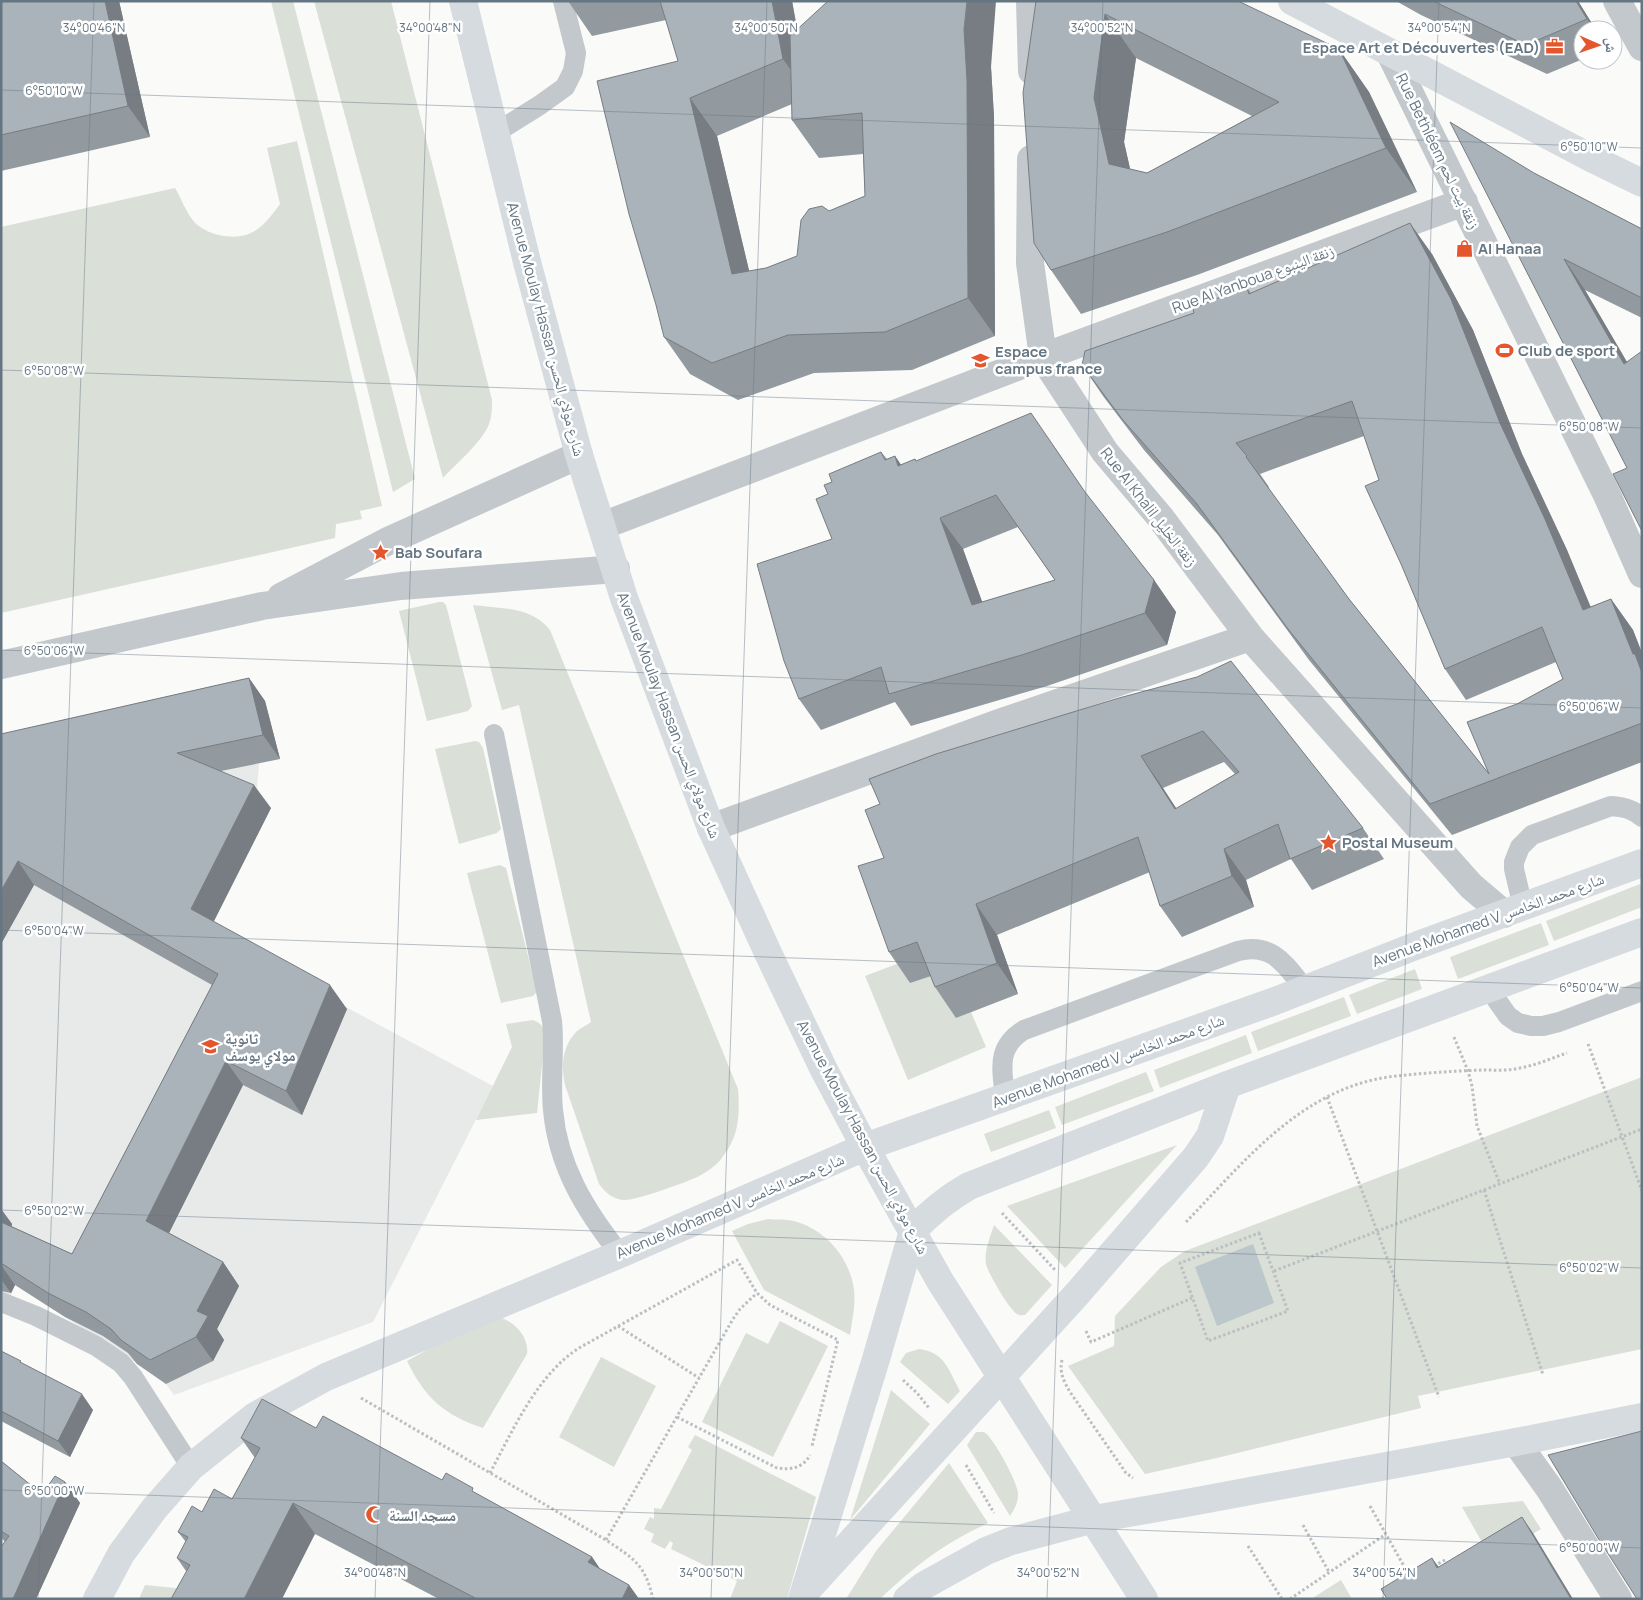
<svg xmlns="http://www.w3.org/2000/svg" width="1643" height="1600" viewBox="0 0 1643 1600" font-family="Manrope,'Noto Naskh Arabic',sans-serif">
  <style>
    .built { fill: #e8e9e9 }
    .green { fill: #dadfd7 }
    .water { fill: #bbc7cb }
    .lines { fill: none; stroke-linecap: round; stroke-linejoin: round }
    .path { stroke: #bbbfc2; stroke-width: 3; stroke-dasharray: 2.5 2.5; stroke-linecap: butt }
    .lane { stroke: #c3c8cc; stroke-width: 20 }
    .street { stroke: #c3c8cc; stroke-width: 28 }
    .secondary { stroke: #d6dbdf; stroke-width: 28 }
    .primary { stroke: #d6dbdf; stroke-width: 28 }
    .wall { fill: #929a9f; fill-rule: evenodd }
    .shaded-wall { fill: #777d82 }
    .building { fill: #aab3b9; stroke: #777d82; fill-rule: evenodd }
    .ticks { fill: none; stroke: #657683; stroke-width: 1; stroke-opacity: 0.45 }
    .labels { text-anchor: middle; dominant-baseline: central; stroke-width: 5; stroke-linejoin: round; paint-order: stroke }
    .poi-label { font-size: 15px; font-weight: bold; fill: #657683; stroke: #fff; text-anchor: start }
    .street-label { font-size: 15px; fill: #657683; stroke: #fff }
    .ticks-label { font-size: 12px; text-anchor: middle; fill: #657683; stroke: #fff; stroke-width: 5; stroke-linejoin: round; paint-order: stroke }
  </style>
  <rect width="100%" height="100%" fill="#fafaf8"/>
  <path class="built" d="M265,701L280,759L259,763L256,802L271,808L208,933L493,1086L373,1322L174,1395L166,1384L150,1372L15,1285L8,1302L1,1299V761Z"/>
  <path class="green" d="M271,1H293L415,479L393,492Z
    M314,1H391L492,400C492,408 492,416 489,424C483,441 456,464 443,478Z
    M297,141L382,506L360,511L362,519L336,524L335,538L1,613V227L175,188C181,198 185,210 192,219C203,235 236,242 253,232C265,225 272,215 280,204L267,148Z
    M439,602H443L446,605L472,706L468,711L427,721L399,611Z
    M473,605C501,609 531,606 550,630L738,1089C740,1113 739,1136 724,1155C718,1164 710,1170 701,1175C691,1181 634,1201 624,1200C612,1199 606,1193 599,1184L565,1085C561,1066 562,1046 577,1031C581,1028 587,1025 591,1022L519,705L502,710Z
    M475,741L479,742L483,748L501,829L497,833L459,844L435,749Z
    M500,865L506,868L537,992L533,996L501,1003L467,873Z
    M1640,884L1642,890V907L1554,941L1546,921Z
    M1541,923L1549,945L1458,979L1450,957Z
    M902,962L939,973L956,1018L971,1012L986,1047L908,1080L865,976Z
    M1415,969L1422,989L1357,1014L1349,995Z
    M1344,997L1351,1016L1258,1051L1251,1032Z
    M533,1020C541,1023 544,1027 545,1036L537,1113L476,1120L512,1047L506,1024Z
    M1246,1035L1252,1053L1160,1088L1154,1070Z
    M1146,1072L1154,1091L1062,1125L1055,1107Z
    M1642,1077V1349L1418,1396L1421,1408L1221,1457L1145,1474L1068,1366L1114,1346L1115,1316L1161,1267L1185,1251Z
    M1049,1110L1056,1128L991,1152L984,1134Z
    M1177,1145L1065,1268L1007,1206Z
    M768,1219C774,1220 781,1219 787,1220C821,1224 850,1256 854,1290C856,1305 852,1320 850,1335L764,1290L732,1231L748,1224Z
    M994,1225L1052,1285L1025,1315C1021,1315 1020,1316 1017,1314C1009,1309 988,1273 986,1264C984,1251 990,1237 994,1225Z
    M502,1318C517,1324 529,1338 527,1354L483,1428C444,1415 425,1398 407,1361L483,1319Z
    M780,1321L828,1346L773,1457L702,1422L746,1333L768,1344Z
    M919,1349C945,1352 949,1371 960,1391L948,1404L900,1362L906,1353Z
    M601,1357L656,1386L614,1467L559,1437Z
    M891,1390L930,1424L850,1520Z
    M976,1432H984C993,1437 1018,1482 1018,1494C1018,1502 1015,1509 1010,1516L967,1445Z
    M695,1435L816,1497L787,1599H730L737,1581L671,1549L673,1543L670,1541L665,1549L651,1542L654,1534L644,1529L650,1517L654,1519V1508L661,1509L692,1450L688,1447Z
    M949,1463L988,1523C943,1544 916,1565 880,1599H846L876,1551Z
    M1523,1501L1541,1529L1491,1558L1462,1507Z
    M1341,1580L1352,1599H1311Z
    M145,1585L185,1589L192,1599H139Z"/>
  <path class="water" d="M1253,1244L1274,1303L1217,1326L1195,1267Z"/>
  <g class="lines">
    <path class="path" d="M1454,1037L1468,1071L1472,1086L1477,1126L1500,1184
      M1588,1044L1642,1191
      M1327,1097L1439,1397
      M1484,1190L1543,1375
      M1002,1213L1056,1271
      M1186,1222C1246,1160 1303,1086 1396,1076C1424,1073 1454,1071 1483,1070C1495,1070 1508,1071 1520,1068C1537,1065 1552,1058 1567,1053
      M1259,1233L1288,1311L1208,1341L1180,1263Z
      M1274,1271L1642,1129
      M618,1326L699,1378
      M1086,1331L1091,1342L1192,1298
      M1062,1360C1059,1372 1064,1382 1070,1392L1126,1473L1133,1478
      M903,1380L917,1393L929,1408
      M361,1398L606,1540C634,1559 645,1564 653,1599
      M677,1417L777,1468C791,1470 803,1468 810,1455
      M966,1465L994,1513
      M490,1473C513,1430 537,1375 579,1348L737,1260L757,1293L770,1305L838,1340L812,1446
      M1370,1506L1409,1575
      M1303,1525L1329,1572
      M606,1540L733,1319L740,1309L757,1293
      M1248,1546L1282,1599
      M1434,1566L1445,1560L1448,1565
      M1290,1599L1386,1534
      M1382,1599L1388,1595"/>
    <path class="lane" d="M495,133L540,105L565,87L573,71L576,53L563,1
      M494,734L552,1021C555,1051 550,1080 553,1110C558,1166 585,1210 620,1254
      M1523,907L1514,869V862L1520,847L1532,835L1611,806C1624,807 1632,809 1642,817
      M1489,989L1508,1016L1518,1023L1531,1026H1543L1559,1022L1642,991
      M1005,1097C1002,1069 996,1047 1024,1030L1238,951C1273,942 1286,966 1305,989
      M1,1302L36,1316L96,1346L121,1363L133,1377L191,1467"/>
    <path class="street" d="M1030,1L1032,71
      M1617,1L1642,47
      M1390,53L1607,495L1642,574
      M1031,159L1030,263L1043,357L1105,452L1160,517L1250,637L1471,886L1504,914
      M602,526L1043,357L1464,202
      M281,597L390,540L579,455
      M1,665L262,606L401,586L616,569
      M711,828L1002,722L1250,637
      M1516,1442L1549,1488L1618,1599"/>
    <path class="secondary" d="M1292,1L1595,160L1642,183
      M808,1589L1077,1294L1196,1157L1210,1136L1227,1085
      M97,1599L121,1554L154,1509L191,1467L255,1416L326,1377L620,1254L865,1147L1275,1001L1418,945L1642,863
      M802,1599L876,1359L913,1231C930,1212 948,1198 969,1186L1227,1085L1642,932
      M907,1599L923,1586L986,1551L1011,1541L1094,1519L1186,1503L1516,1442L1642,1417"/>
    <path class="primary" d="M463,1L527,262L579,455L624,598L711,828L768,953L824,1070L865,1147L940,1281L1144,1599"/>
  </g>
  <path class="wall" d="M1,1H119L150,137L1,171Z
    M568,1H792L797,30L991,67L994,117L995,336L912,370L814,373L738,400L690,374L664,337L678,61L666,20L592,36ZM792,104V120L819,158L863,154L865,196L829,211L797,256L766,268L749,271L717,136Z
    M1036,1L1339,49L1369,92L1417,192L1197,275L1081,314L1051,270ZM1136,58L1252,116L1147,173L1130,169L1124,142Z
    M1396,1H1578L1596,30H1583V59L1547,74L1421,15Z
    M1534,173L1642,229V318L1585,290L1627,362V468Z
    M1432,254L1473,330L1522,454L1567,550L1590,607L1611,599L1633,630L1642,653V762L1452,835L1309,660L1218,535L1144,450L1103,396L1082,365L1194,313L1246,286L1251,293ZM1364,436L1445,669L1466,700L1556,662L1563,679L1517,704L1489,774L1349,599L1268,488L1269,487L1260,474Z
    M1053,445L1090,500L1154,580L1176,612L1167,645L1047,686L911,726L895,702L821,730L799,699L832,539L828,494L832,482L881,452L887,459L895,456L901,465L915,459L916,461ZM1018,527L1055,580L982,602L963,549Z
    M1197,677L1363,828L1384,859L1312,890L1291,859L1246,880L1254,907L1182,937L1160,906L1150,872L997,935L1018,994L956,1018L935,987L931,976L910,983L889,952L884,858ZM1224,762L1235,774L1176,809L1163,788Z
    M249,678L265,701L280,759L221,771L271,808L213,922L347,1009L302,1115L243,1085L169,1233L223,1262L239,1286L217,1329L224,1340L213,1361L166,1384L137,1364L128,1353L103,1336L65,1317L15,1285L11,1293L1,1291V1209L12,1224L11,1226L72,1254L212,985L34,885L1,944V734Z
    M1,1351L23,1364L93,1410L70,1457L1,1421Z
    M316,1428L442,1480L477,1494L592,1557L600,1569L629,1585L639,1599H439L315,1534L186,1571L177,1558L186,1542L178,1532L232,1499L255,1458L241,1438Z
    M1,1461L42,1494L65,1482L80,1503L36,1599H1L5,1542L1,1537Z"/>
  <path class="shaded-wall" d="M105,1H119L150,137L128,106Z
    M772,1H792L810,97L783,59Z
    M967,1H996L991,67L994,117L995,336L968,298L964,29Z
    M1576,1H1578L1596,30H1594Z
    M1105,14L1136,58L1124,142L1139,208L1109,164L1094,98Z
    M1339,49L1369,92L1417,192L1386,148Z
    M690,98L717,136L759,312L732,274Z
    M1410,223L1432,254L1473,330L1522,454L1567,550L1605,641L1583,610L1500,423Z
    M1564,259L1585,290L1642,388L1624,364Z
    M895,456L917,488L898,466Z
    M940,518L963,549L995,637L972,605Z
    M1154,580L1176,612L1167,645L1145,613Z
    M1611,599L1633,630L1642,653V673L1633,654Z
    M249,678L265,701L280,759L263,735Z
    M1141,756L1163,788L1197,840L1175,809Z
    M254,785L271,808L208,933L191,909Z
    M1224,849L1246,880L1254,907L1232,876Z
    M18,861L34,885L1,944V891Z
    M976,904L997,935L1018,994L997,963Z
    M330,985L347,1009L302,1115L286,1091Z
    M226,1061L243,1085L163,1245L146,1221Z
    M1,1209L12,1224L9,1241L1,1231Z
    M223,1262L239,1286L217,1329L224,1340L213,1361L196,1337L197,1311Z
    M1,1265L15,1285L11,1293L1,1279Z
    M82,1394L93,1410L70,1457L58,1441Z
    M65,1482L80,1503L36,1599H13Z
    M293,1503L315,1534L282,1599H244Z
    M1522,1517L1533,1533L1573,1599H1571Z
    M592,1557L613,1588L588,1562Z
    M1432,1558L1444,1574L1437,1568Z
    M629,1585L639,1599H622Z"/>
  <path class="building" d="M1,1H105L128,106L1,135Z
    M660,1H772L783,59L690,98L732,274L766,268L797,256L801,220L809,209L822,206L829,211L865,196L862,113L792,120L790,36L828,1H967L964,29L967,80L968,298L885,332L788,335L712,363L664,337L656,305L629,214L597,81L678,61Z
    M1036,1H1238L1339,49L1386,148L1167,232L1051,270L1034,243L1023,93ZM1105,14L1140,32L1279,102L1147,173L1109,164L1094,98Z
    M1433,1H1576L1587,19L1526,45Z
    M1450,122L1534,173L1642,229V298L1564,259L1624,364L1642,351V531L1613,474L1627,468Z
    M1410,223L1451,299L1500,423L1545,519L1583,610L1611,599L1633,654H1635L1642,673V723L1430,804L1288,629L1197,504L1122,419L1082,365L1085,351L1194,313L1193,309L1246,286L1249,294ZM1352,401L1379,480L1365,486L1401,564L1445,669L1542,627L1563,679L1517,704L1467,722L1489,774L1349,599L1246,457L1247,456L1236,443Z
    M1031,413L1085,492L1154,580L1145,613L1025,654L889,694L881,667L799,699L784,661L757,564L832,539L816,499L828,494L824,485L832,482L829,474L881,452L885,460L895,456L898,466L915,459L916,461ZM996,495L1055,580L972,605L940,518Z
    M1231,661L1363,828L1290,859L1278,824L1224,849L1232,876L1160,906L1138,837L976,904L997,963L935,987L917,942L889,952L858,866L884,858L865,810L880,804L869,779L936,754L1119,698L1197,677ZM1203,731L1239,772L1175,809L1141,756Z
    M249,678L263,735L177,753L254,785L191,909L330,985L286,1091L226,1061L146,1221L223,1262L197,1311L208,1316L196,1337L150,1360L121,1340L111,1329L86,1312L48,1293L1,1263V1222L72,1254L218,974L18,861L1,891V734Z
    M1,1351L21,1361L20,1362L82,1394L58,1441L1,1411Z
    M262,1399L316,1428L323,1416L442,1480L446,1473L473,1488L472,1491L592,1557L588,1562L629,1585L622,1599H477L293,1503L244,1599H171L190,1565L177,1558L188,1537L178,1532L192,1506L202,1512L214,1489L232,1499L260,1448L241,1438Z
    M1642,1431V1599H1637L1598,1538L1548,1455Z
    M1,1461L42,1494L55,1476L65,1482L13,1599H1V1547L9,1536L1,1531Z
    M1522,1517L1571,1599H1387L1381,1589L1432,1558L1437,1568Z"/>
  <path class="ticks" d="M1,90L1642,148M1,370L1642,428M1,650L1642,708M1,930L1642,988M1,1210L1642,1268M1,1490L1642,1548M38,1599L94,1M375,1599L430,1M711,1599L767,1M1047,1599L1103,1M1383,1599L1439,1"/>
  <defs>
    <symbol id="office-bare" viewBox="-9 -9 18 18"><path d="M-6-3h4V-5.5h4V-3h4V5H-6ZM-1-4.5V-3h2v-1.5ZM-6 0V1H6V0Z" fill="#e4572e" stroke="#fff" stroke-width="2.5" paint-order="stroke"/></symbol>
    <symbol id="shop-bare" viewBox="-9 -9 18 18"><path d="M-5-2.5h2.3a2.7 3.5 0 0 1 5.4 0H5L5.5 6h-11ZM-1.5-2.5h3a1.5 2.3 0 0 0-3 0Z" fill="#e4572e" stroke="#fff" stroke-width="2.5" paint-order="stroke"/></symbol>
    <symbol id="stadium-bare" viewBox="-9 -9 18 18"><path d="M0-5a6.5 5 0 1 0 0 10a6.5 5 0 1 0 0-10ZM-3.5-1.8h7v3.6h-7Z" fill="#e4572e" stroke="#fff" stroke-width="2.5" paint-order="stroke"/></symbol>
    <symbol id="school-bare" viewBox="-9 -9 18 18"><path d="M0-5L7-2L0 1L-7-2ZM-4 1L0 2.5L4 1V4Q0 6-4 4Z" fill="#e4572e" stroke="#fff" stroke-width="2.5" paint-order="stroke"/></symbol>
    <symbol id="sight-bare" viewBox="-9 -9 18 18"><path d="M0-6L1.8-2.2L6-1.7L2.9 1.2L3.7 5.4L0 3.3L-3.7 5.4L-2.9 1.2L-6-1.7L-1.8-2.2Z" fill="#e4572e" stroke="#fff" stroke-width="2.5" paint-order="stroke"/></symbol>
    <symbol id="mosque-bare" viewBox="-9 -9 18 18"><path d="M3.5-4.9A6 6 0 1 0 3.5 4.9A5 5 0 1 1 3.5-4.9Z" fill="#e4572e" stroke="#fff" stroke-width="2.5" paint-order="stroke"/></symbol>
  </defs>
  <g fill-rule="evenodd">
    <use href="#office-bare" x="1542" y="34" width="25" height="25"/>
    <use href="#shop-bare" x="1452" y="236" width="25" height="25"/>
    <use href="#stadium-bare" x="1492" y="338" width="25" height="25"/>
    <use href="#school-bare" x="968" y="348" width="25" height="25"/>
    <use href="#sight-bare" x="368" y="540" width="25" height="25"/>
    <use href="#sight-bare" x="1316" y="830" width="25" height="25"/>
    <use href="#school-bare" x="198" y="1034" width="25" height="25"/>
    <use href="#mosque-bare" x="362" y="1502" width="25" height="25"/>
  </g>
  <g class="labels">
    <g class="poi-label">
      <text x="1540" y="47" text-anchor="end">Espace Art et Découvertes (EAD)</text>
      <text x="1478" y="248">Al Hanaa</text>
      <text x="1518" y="350">Club de sport</text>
      <text x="995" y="351">Espace<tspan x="995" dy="17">campus france</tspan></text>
      <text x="395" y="552">Bab Soufara</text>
      <text x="1342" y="842">Postal Museum</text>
      <text x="225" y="1038">ثانوية<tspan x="225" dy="17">مولاي يوسف</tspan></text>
      <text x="389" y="1515">مسجد السنة</text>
    </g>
    <g class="street-label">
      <text transform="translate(1438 151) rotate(64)">Rue Bethléem زنقة بيت لحم</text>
      <text transform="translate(1253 279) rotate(-20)">Rue Al Yanboua زنقة الينبوع</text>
      <text transform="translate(546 329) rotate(75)">Avenue Moulay Hassan شارع مولاي الحسن</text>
      <text transform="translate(1149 507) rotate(52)">Rue Al Khalil زنقة الخليل</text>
      <text transform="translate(669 715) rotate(69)">Avenue Moulay Hassan شارع مولاي الحسن</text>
      <text transform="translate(1488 920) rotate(-20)">Avenue Mohamed V شارع محمد الخامس</text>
      <text transform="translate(1108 1061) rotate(-20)">Avenue Mohamed V شارع محمد الخامس</text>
      <text transform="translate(863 1137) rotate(62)">Avenue Moulay Hassan شارع مولاي الحسن</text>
      <text transform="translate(730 1206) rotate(-23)">Avenue Mohamed V شارع محمد الخامس</text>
    </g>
  </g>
  <g class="ticks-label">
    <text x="94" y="32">34°00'46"N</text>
    <text x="430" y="32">34°00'48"N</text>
    <text x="766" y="32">34°00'50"N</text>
    <text x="1102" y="32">34°00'52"N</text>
    <text x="1439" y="32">34°00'54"N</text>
    <text x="54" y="95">6°50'10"W</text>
    <text x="1589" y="151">6°50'10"W</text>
    <text x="54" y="375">6°50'08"W</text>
    <text x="1589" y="431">6°50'08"W</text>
    <text x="54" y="655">6°50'06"W</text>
    <text x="1589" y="711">6°50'06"W</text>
    <text x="54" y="935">6°50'04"W</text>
    <text x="1589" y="992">6°50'04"W</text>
    <text x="54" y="1215">6°50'02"W</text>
    <text x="1589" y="1272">6°50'02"W</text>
    <text x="54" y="1495">6°50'00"W</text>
    <text x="1589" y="1552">6°50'00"W</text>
    <text x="375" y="1577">34°00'48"N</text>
    <text x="711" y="1577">34°00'50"N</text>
    <text x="1048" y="1577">34°00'52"N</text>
    <text x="1384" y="1577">34°00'54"N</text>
  </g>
  <rect width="1643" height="1600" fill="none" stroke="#657683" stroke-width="5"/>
  <g transform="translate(1598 45) rotate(92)"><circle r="24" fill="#ffffff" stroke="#c1c8cd"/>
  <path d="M0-4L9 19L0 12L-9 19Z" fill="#e4572e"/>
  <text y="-8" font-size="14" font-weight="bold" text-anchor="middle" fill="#657683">ش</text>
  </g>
</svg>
